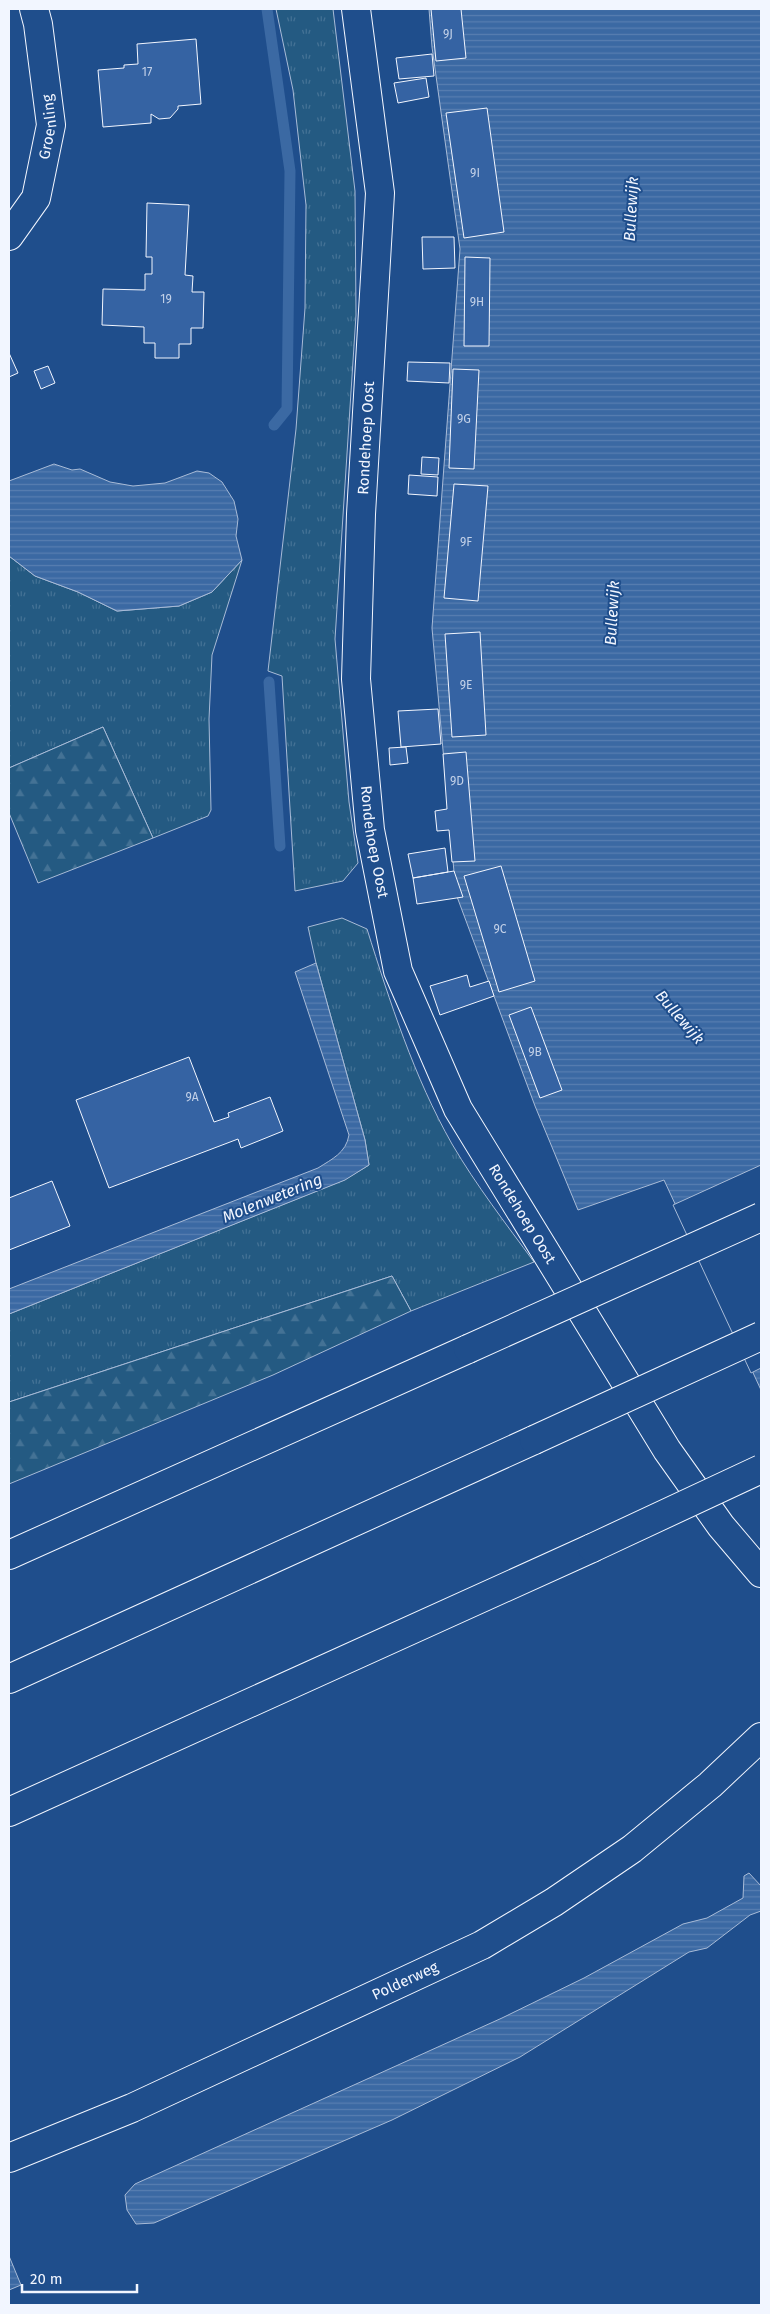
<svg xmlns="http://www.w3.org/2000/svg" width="770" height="2314" viewBox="0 0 770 2314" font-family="'Fira Sans',sans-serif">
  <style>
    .grass { fill: url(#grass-tufts); stroke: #a8bbd7 }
    .forest { fill: url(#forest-firs); stroke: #a8bbd7 }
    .water { fill: url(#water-rules); stroke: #a8bbd7 }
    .pier { fill: #1f4e8c; stroke: #a8bbd7 }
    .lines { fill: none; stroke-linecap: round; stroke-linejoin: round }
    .stream { stroke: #3b69a3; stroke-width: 11 }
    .building { fill: #3563a3; stroke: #f2f6ff }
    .minor-casing { stroke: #f2f6ff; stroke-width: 30 }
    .tertiary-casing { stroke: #f2f6ff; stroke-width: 30 }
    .motorway-casing { stroke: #f2f6ff; stroke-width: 30 }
    .minor { stroke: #1f4e8c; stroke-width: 28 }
    .tertiary { stroke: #1f4e8c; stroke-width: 28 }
    .motorway { stroke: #1f4e8c; stroke-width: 28 }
    .motorway-bridge-casing { stroke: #f2f6ff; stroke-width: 30; stroke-linecap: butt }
    .motorway-bridge { stroke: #1f4e8c; stroke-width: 28 }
    .labels { text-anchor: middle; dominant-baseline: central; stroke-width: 4; stroke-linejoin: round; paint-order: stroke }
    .number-label { font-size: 12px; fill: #c3d1e8 }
    .street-label { font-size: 15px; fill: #f2f6ff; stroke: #1f4e8c }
    .water-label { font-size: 16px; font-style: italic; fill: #f2f6ff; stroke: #1f4e8c }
  </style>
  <defs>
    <pattern id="grass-tufts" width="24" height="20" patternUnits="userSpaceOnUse" patternTransform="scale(1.25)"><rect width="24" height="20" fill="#245a82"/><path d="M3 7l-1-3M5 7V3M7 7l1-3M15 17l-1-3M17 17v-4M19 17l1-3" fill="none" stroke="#447295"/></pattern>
    <pattern id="forest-firs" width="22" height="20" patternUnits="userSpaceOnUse" patternTransform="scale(1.25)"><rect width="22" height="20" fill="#245a82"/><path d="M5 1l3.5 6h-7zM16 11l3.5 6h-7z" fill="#447295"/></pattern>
    <pattern id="water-rules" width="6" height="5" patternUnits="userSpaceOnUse" patternTransform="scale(1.25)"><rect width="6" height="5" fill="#3b69a3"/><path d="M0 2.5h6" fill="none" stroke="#587fb1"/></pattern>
  </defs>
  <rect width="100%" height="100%" fill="#1f4e8c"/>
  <path class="grass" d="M276,9H333L355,191L356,315L335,639L349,802L358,863L343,881L295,891L282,676L268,671L296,429L305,308L306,205L293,90Z
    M9,556L35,576L78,592L117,611L179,606L212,592L242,560L212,655L209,719L211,810L208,816L153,838L103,727L9,768Z
    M342,918L367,929C390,1002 414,1077 452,1144C476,1185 506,1224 534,1262L411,1311L392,1276L9,1402V1314L344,1180L369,1165L365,1140L316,963L308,927Z"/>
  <path class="forest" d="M103,727L153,838L38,883L9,813V768Z
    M392,1276L411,1311L273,1375L9,1484V1402Z"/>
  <path class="water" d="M429,9H761V1390L664,1180L578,1210L535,1106L456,894L432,628L460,249L432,47Z
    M54,464L72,470L80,469L110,482L133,486L165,483L197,471L209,473L222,482L234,501L238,519L236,536L242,560L212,592L179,606L117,611L78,592L35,576L9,556V481Z
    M316,963L365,1140L369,1165L345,1180L9,1314V1289L318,1168C332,1159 346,1153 349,1135L295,972Z
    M749,1873L761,1886V1911L750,1915L707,1948L689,1952L520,2057L392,2120L154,2223L136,2224L127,2210L125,2195L135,2184L502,2018L584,1978L683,1924L707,1918L743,1898L744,1876Z
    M9,2256L21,2285L9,2290Z"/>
  <path class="pier" d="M761,1165V1368L751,1373L673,1205Z"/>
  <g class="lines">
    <path class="stream" d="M267,9L290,171L287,409L274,425
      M269,682L280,846"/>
  </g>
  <path class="building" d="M431,9H461L466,58L436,61Z
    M196,39L201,104L178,106V109L170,118L159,119L151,114V123L103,127L98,70L124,68V65L138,64L137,44Z
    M432,54L434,76L399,79L396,58Z
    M426,78L429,97L398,103L394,83Z
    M487,108L504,232L464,238L446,113Z
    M147,203L189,205L185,275L193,276L192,292H204L203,328H191V344H179V358H155V343H144V327L102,325L103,289L145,290V274H152V257H146Z
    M422,237H454L455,268L423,269Z
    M465,257L490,258L489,346H464Z
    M9,353L18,373L9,377Z
    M408,362L450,363L449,383L407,381Z
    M48,366L55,383L41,389L34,371Z
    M453,369L479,370L474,469L449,468Z
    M422,457L439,458L438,475L421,474Z
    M409,475L438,477L437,496L408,494Z
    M454,484L488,486L478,601L444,598Z
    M480,632L486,735L452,737L445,634Z
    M438,709L441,744L401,747L398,711Z
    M406,747L408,763L390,765L389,748Z
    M466,752L475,861L452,862L449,830L437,831L435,811L447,809L443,754Z
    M445,848L448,872L413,878L408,854Z
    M501,866L535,981L499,992L464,876Z
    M454,871L463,897L417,904L413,878Z
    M467,975L470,987L489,981L494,996L440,1015L430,986Z
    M531,1007L562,1090L540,1098L509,1015Z
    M189,1057L214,1122L229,1117L228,1113L270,1097L283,1131L241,1148L238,1139L109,1188L76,1100Z
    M52,1181L70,1226L9,1250V1198Z"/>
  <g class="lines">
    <defs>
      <g id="minor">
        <path id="s1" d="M356,9L380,193L361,514L356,679L370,830L398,971L458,1109L667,1450L721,1526L761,1573"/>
        <path id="s2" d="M9,236L36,198L51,125L38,24L34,9"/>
      </g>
      <g id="tertiary">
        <path id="s3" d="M9,2158L132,2108L482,1945L554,1902L632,1849L710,1785L761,1737"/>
      </g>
      <path id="motorway" d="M9,1555L468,1349
        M9,1679L534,1440
        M9,1812L592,1548"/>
    </defs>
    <use href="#minor" class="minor-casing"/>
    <use href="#tertiary" class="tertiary-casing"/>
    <use href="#motorway" class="motorway-casing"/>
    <use href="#minor" class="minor"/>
    <use href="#tertiary" class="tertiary"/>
    <use href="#motorway" class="motorway"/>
    <defs>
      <path id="motorway-bridge" d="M468,1349L761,1217
        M534,1440L761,1336
        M592,1548L761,1469"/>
    </defs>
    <use href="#motorway-bridge" class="motorway-bridge-casing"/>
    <use href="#motorway-bridge" class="motorway-bridge"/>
  </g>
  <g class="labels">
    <g class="number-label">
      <text x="448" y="34">9J</text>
      <text x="147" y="72">17</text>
      <text x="475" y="173">9I</text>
      <text x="166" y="299">19</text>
      <text x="477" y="302">9H</text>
      <text x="464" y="419">9G</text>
      <text x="466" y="542">9F</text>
      <text x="466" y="685">9E</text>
      <text x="457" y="781">9D</text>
      <text x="500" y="929">9C</text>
      <text x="535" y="1052">9B</text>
      <text x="192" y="1097">9A</text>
    </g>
    <g class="street-label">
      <text stroke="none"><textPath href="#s2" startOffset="119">Groenling</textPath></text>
      <text transform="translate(366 438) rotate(-87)">Rondehoep Oost</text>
      <text stroke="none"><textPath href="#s1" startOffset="836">Rondehoep Oost</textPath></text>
      <text stroke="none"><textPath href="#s1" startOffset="1241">Rondehoep Oost</textPath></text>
      <text stroke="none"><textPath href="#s3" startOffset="434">Polderweg</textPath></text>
    </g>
    <g class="water-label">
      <text transform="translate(631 209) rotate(-87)">Bullewijk</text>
      <text transform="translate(612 613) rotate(-87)">Bullewijk</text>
      <text transform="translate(680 1017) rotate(49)">Bullewijk</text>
      <text transform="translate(272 1198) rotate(-22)">Molenwetering</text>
    </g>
  </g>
  <rect width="770" height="2314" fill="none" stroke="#f2f6ff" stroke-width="20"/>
  <path d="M22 2284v8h115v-8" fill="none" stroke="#f2f6ff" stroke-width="2.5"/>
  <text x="30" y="2284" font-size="15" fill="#f2f6ff" stroke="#1f4e8c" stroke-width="4" paint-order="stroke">20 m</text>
</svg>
